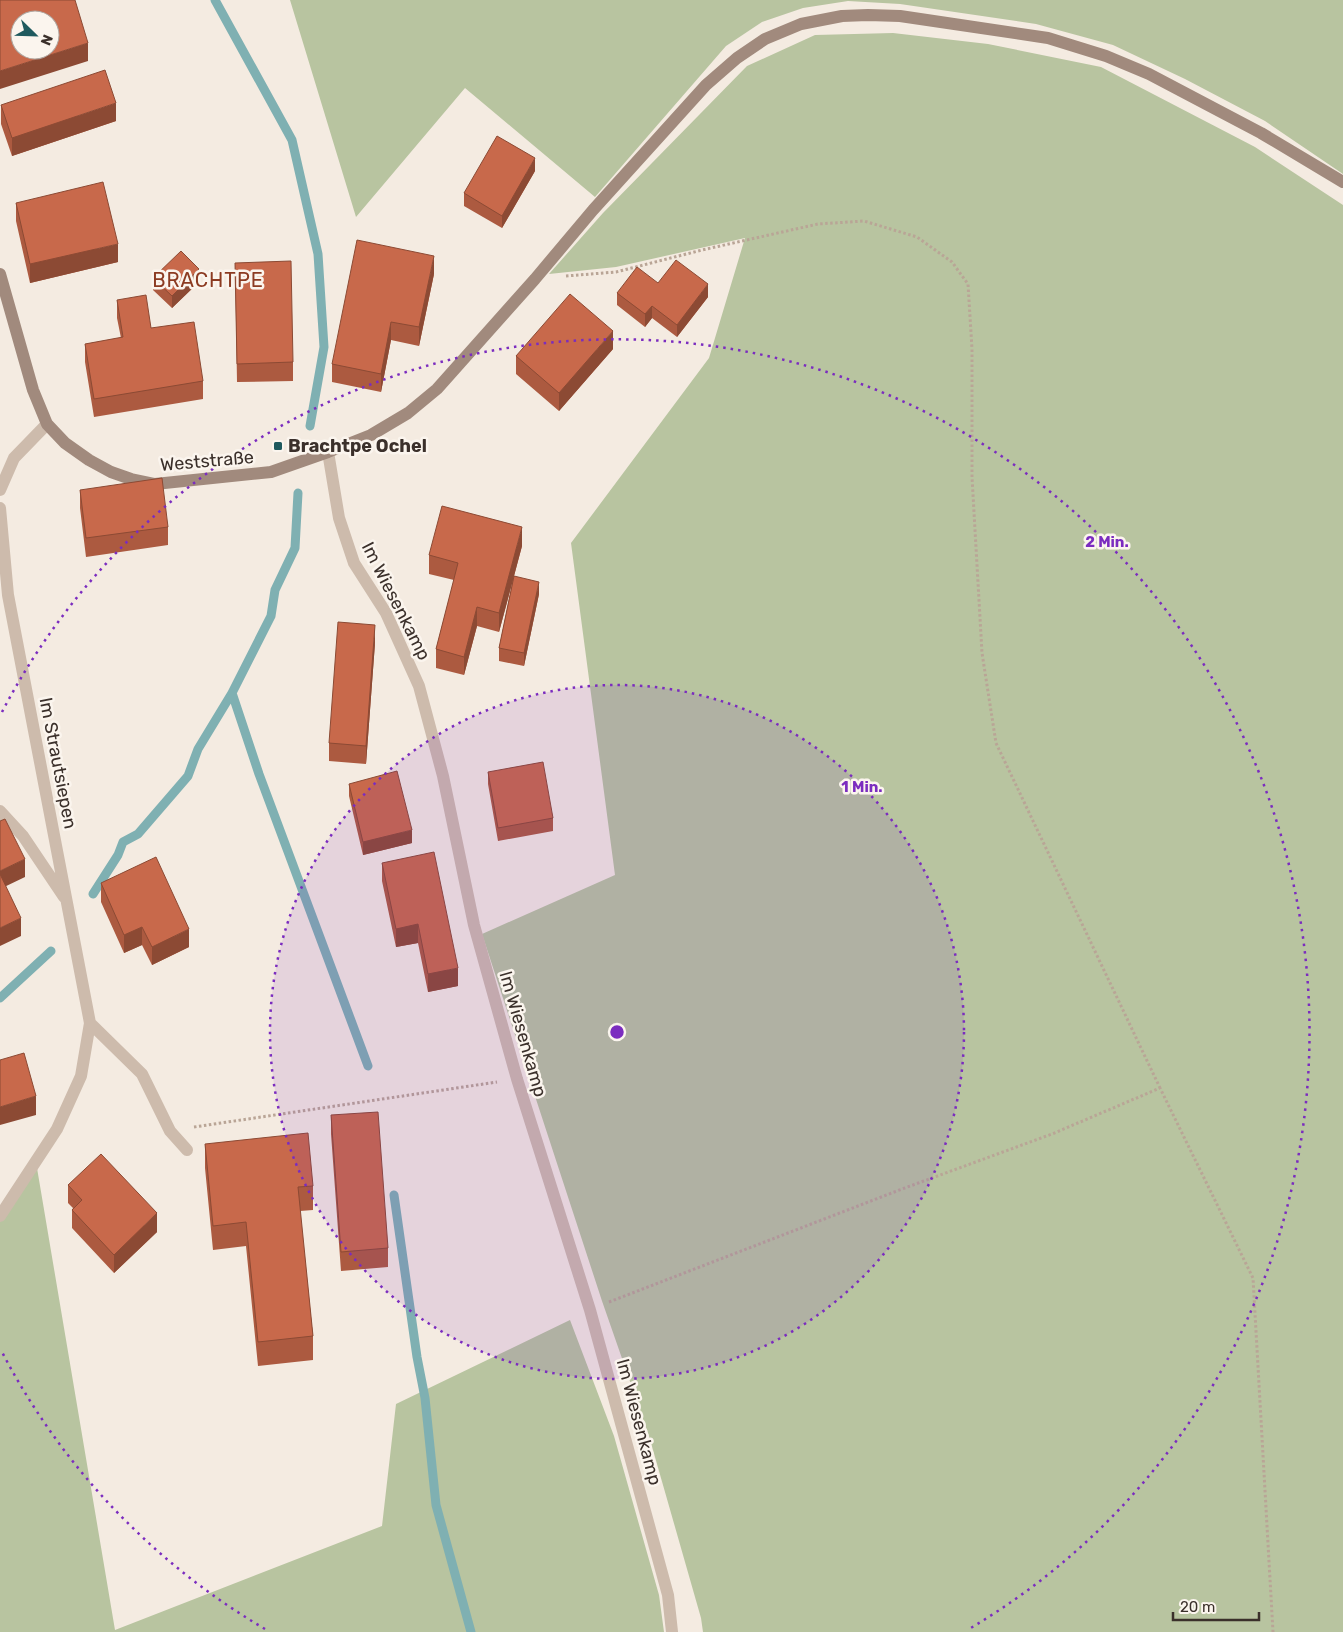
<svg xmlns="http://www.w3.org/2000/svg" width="1343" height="1632" viewBox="0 0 1343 1632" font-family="Rubik,sans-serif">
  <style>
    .green { fill: #b8c4a0 }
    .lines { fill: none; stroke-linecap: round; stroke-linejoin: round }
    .stream { stroke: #7fb0b2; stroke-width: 9 }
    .path { stroke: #b9a596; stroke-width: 3; stroke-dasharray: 2.5 2.5; stroke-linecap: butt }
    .minor { stroke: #cdbbac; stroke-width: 12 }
    .secondary { stroke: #a18a7d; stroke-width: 12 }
    .wall { fill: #ac5a40 }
    .shaded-wall { fill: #8c4a34 }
    .building { fill: #c8694b; stroke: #8c4a34; fill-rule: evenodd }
    .ring { fill: none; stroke: #7b2cbf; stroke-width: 2.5; stroke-dasharray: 2.5 5 }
    .poi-dot { fill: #1f5a5e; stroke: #fbf5ee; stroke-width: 2 }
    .labels { text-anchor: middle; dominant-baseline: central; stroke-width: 5; stroke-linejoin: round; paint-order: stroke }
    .poi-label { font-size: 18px; font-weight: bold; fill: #3b302b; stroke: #fbf5ee; text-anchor: start }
    .street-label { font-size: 18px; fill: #3b302b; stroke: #fbf5ee }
    .quarter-label { font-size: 20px; letter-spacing: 1px; fill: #8c3b22; stroke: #fbf5ee }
    .centre { fill: #7b2cbf; stroke: #fbf5ee; stroke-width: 2.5 }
    .ring-label { font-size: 15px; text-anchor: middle; font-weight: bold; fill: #7b2cbf; stroke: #fbf5ee; stroke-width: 5; stroke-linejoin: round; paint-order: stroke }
  </style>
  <rect width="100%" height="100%" fill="#f4ebe1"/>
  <path class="green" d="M290,0H1343V174L1265,121L1185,79L1113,45L1036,24L900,4L848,1L803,8L762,22L726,46L595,197L465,88L356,217Z
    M893,33L988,44L1101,67L1255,147L1343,205V1632H703L701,1618L649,1436L602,1301L482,934L615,875L571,543L709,358L745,238L616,267L549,274L603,213L747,66L815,35Z
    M37,1168L115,1630L382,1526L396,1404L570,1320L614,1436L659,1595L664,1632H0V1221Z"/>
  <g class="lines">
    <path class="stream" d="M215,0L292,140L318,254L324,347L310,426
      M232,693L259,774L368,1066
      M93,894L118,855L123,842L138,834L188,776L198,749L232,693L271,616L275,590L295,548L298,493
      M0,998L51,951
      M394,1195L417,1357L425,1398L436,1505L471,1632"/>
    <path class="path" d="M566,276L616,272L702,250L818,224L864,221L917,237L952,262L968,284L972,349V477L982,653L996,743L1160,1088
      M194,1127L497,1082
      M609,1302L902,1189L1052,1134L1160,1088L1253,1278L1273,1632"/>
    <path class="minor" d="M328,452L339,518L354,563L386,613L419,686L443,776L474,925L517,1079L590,1310L668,1595L672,1632
      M0,490L14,458L47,424
      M0,508L8,595L90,1023L142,1074L170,1131L187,1150
      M0,811L23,836L64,897
      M0,1216L57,1129L81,1076L90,1023"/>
    <path class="secondary" d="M0,274L33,390L47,424L65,443L89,460L111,472L131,479L155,484L271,472L328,452L371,435L408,413L437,389L535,279L593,210L706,85L737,58L765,39L801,24L842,16L868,15L900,16L1048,38L1106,56L1149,74L1261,133L1343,182"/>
  </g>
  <path class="wall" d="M1,105L116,121L12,156L1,124Z
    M535,171L502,228L464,206V193Z
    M16,203L118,262L30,283L16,221Z
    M235,263L293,362V381L237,382Z
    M434,274L419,346L391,340L381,392L332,382V364Z
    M153,278L199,282L172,308L153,290Z
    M658,283L708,297L677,337L652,318L645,327L617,305V293Z
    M117,300L151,328L203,381V399L94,417L85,362V344L121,338L117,318Z
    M613,349L559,411L516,374V356Z
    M80,490L168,527V545L86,557L80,508Z
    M522,546L514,576L539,594L524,666L499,661V648L513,580L499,632L477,626L464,675L436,668V649L454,580L429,574V555Z
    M375,643L366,764L329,761V743Z
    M488,772L553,818V831L498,841L488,784Z
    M349,784L412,843L363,855L349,796Z
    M382,863L458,986L428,992L418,943L396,947L382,881Z
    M101,883L189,947L152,965L142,945L124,953L101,902Z
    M331,1115L388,1248V1267L341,1271L331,1134Z
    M205,1144L313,1186V1210L300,1211L313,1336V1360L258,1366L246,1246L213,1250L205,1168Z
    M68,1185L157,1232L114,1273L72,1228V1210L73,1208L68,1203Z"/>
  <path class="shaded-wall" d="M88,43V61L0,89V71Z
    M116,103V121L12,156V138Z
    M535,158V171L502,228V216Z
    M118,244V262L30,283V264Z
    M434,256V274L419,346V327Z
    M199,269V282L172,308V296Z
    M708,284V297L677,337V325Z
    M652,306V318L645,327V314Z
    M391,322V340L381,392V374Z
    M613,331V349L559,411V393Z
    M522,527V546L499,632V613Z
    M539,582V594L524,666V653Z
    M477,607V626L464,675V657Z
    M375,625V643L366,764V746Z
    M412,830V843L363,855V842Z
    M25,859V877L0,889V871Z
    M21,918V936L0,946V928Z
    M418,924V943L396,947V929Z
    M142,927V945L124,953V935Z
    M189,929V947L152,965V947Z
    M458,968V986L428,992V974Z
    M36,1096V1115L0,1125V1107Z
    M157,1213V1232L114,1273V1255Z"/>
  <path class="building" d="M0,0H75L88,43L0,71ZM20,20H50V50H20Z
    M105,70L116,103L12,138L1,105Z
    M497,136L535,158L502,216L464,193Z
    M103,182L118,244L30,264L16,203Z
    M357,240L434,256L419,327L391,322L381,374L332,364Z
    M181,251L199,269L172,296L153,278Z
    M676,260L708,284L677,325L652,306L645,314L617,293L637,267L658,283Z
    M291,261L293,362L237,364L235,263Z
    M570,294L613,331L559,393L516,356Z
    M146,295L151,328L194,322L203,381L94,399L85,344L123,337L117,300Z
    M162,478L168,527L86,538L80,490Z
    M442,506L522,527L499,613L477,607L464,657L436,649L458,563L429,555Z
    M514,576L539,582L524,653L499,648Z
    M338,622L375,625L366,746L329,743Z
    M543,762L553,818L498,828L488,772Z
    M397,771L412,830L363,842L349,784Z
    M5,819L25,859L0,871V821Z
    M434,852L458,968L428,974L418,924L396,929L382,863Z
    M156,857L189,929L152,947L142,927L124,935L101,883Z
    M0,874L21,918L0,928Z
    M24,1053L36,1096L0,1107V1060Z
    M378,1112L388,1248L341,1252L331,1115Z
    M308,1133L313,1186L298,1187L313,1336L258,1342L246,1222L213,1226L205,1144Z
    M101,1154L157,1213L114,1255L72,1210L82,1200L68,1185Z"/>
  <circle cx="617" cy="1032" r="347" fill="#7b2cbf" fill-opacity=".12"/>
  <g class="ring">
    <circle cx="617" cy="1032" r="347"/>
    <path d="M265 1629A693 693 0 0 1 2 1352M2 712A693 693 0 1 1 969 1629"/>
  </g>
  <rect class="poi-dot" x="273" y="441" width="10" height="10" rx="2.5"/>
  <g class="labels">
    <g class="poi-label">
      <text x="288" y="446">Brachtpe Ochel</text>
    </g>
    <g class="street-label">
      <text transform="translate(207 461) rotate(-5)">Weststraße</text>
      <text transform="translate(396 601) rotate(63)">Im Wiesenkamp</text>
      <text transform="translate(58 763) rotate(79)">Im Strautsiepen</text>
      <text transform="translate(523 1034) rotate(74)">Im Wiesenkamp</text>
      <text transform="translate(639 1422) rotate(75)">Im Wiesenkamp</text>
    </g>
    <g class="quarter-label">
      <text x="208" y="280">BRACHTPE</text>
    </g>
  </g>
  <circle cx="617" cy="1032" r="8" class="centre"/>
  <g class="ring-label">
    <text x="1107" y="547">2 Min.</text>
    <text x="862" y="792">1 Min.</text>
  </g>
  <g transform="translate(35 35) rotate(113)"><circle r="24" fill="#fbf5ee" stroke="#aea6a0"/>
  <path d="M0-4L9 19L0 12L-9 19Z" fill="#1f5a5e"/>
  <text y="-8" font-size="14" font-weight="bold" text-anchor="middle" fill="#3b302b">N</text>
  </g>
  <path d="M1173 1612v8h86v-8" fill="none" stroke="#3b302b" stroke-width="2.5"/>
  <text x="1180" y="1612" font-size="15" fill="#3b302b" stroke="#fbf5ee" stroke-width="4" paint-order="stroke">20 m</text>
</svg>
